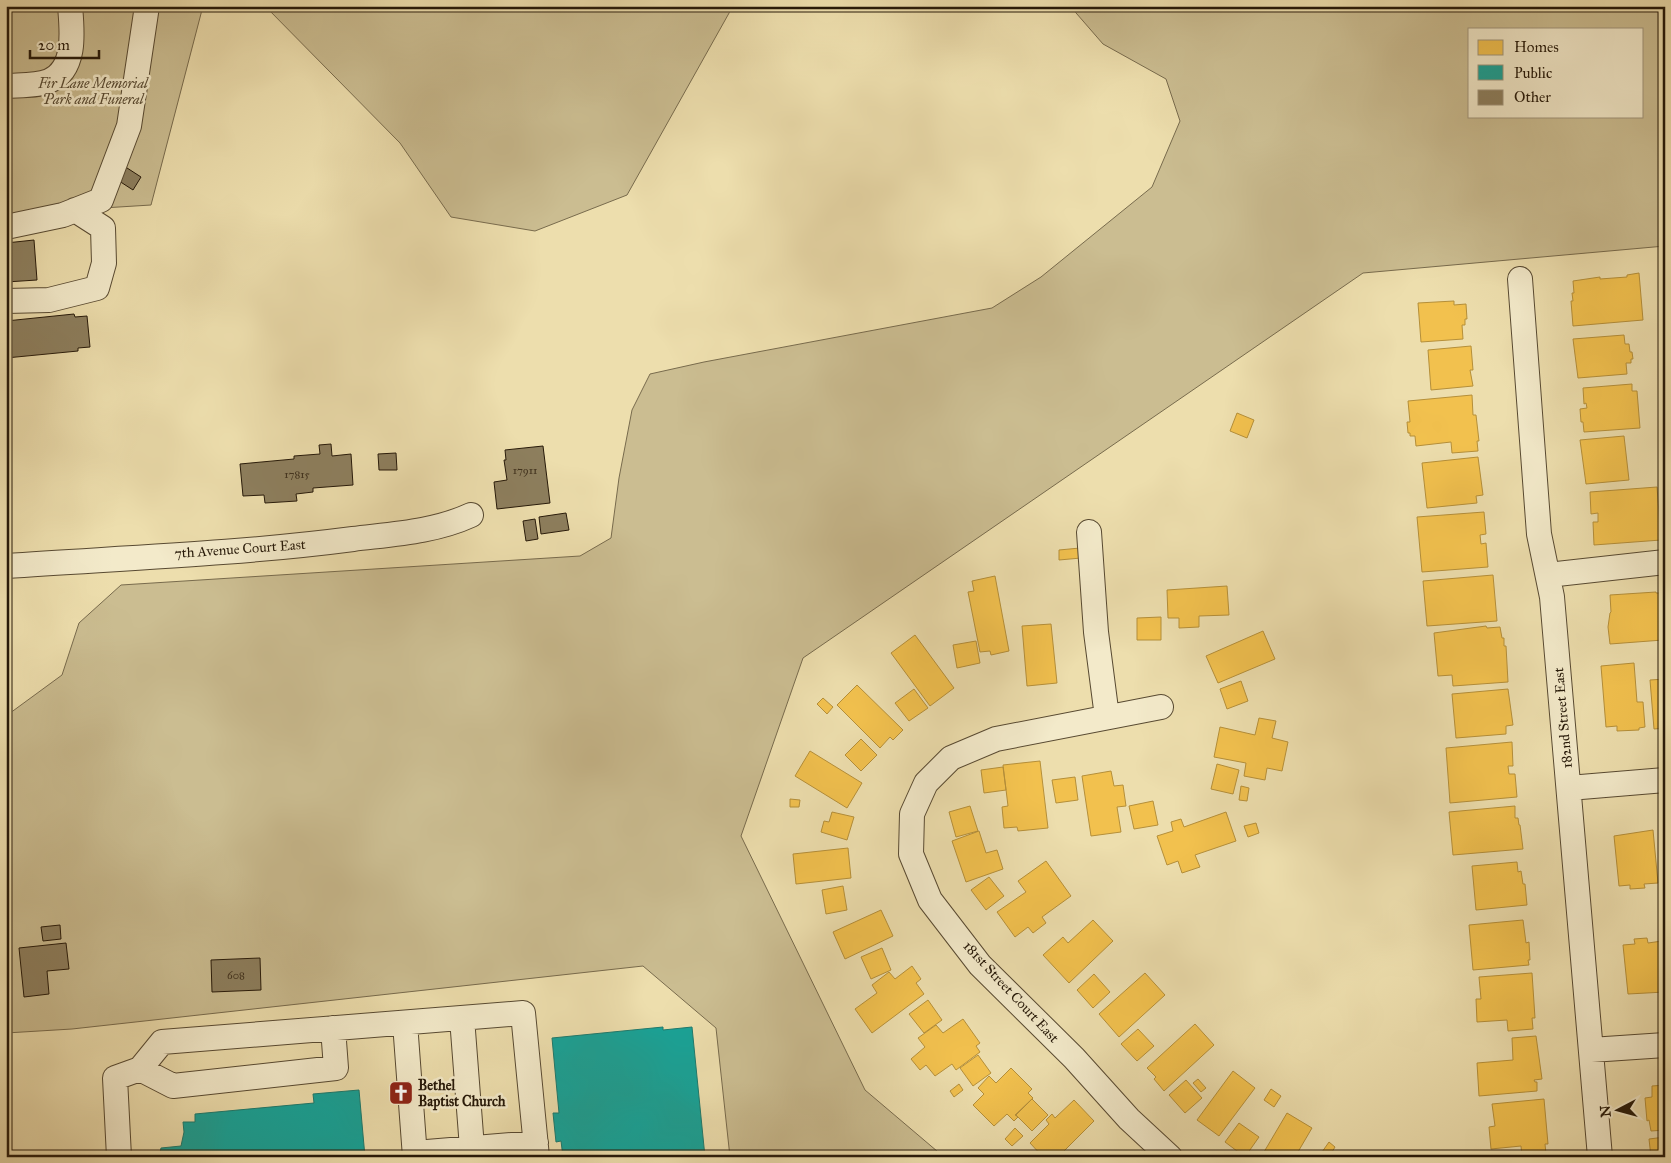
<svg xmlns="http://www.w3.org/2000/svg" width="1671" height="1163" viewBox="0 0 1671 1163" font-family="'IM FELL Great Primer',serif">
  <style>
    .green { fill: #cbbd91; stroke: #786b4d; fill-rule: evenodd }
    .homes { fill: #f2c14e; stroke: #b58f39 }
    .public { fill: #17a398; stroke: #1c7a6d }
    .building { fill: #8d7f5e; stroke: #261909 }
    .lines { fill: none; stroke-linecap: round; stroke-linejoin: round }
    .minor-casing { stroke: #584a32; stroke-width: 26 }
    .minor { stroke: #f3eaca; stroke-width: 24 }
    .labels { text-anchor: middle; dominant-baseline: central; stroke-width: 5; stroke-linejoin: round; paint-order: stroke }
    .number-label { font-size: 11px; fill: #40321e }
    .park-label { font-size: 14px; font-style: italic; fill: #584a32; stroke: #f3eaca }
    .street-label { font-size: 14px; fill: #261909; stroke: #f3eaca }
    .poi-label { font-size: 14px; font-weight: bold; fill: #261909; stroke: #f3eaca; text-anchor: start }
  </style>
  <rect width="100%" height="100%" fill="#eddead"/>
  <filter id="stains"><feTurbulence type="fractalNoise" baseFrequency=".004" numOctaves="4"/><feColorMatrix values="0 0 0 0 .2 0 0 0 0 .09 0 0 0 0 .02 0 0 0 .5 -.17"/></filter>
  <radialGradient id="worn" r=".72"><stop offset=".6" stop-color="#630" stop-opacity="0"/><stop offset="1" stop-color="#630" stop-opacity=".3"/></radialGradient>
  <path class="green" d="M6,6H203L151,205L6,214Z
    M265,6H733L627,195L535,231L451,217L400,143Z
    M1070,6H1665V246L1363,273L803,658L741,836L865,1090L944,1157H730L716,1028L643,966L72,1029L6,1033V716L62,675L79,623L121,585L580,556L611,538L619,478L632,410L650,374L704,362L992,308L1041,277L1152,187L1180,121L1166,79L1103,44ZM1470,29H1642V116H1470Z"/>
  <path class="homes" d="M1639,273L1643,320L1573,326L1571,301H1573L1572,293H1574L1573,281L1600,277V279L1627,277V275Z
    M1454,301V305L1466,304L1467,319H1465V325H1462L1463,339L1421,342L1418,303Z
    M1624,335L1625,344H1629L1630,352H1632L1633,359H1631V363H1626L1627,374L1578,378L1573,339Z
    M1471,346L1473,370H1470L1473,386L1431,390L1428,350Z
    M1632,384V391H1637L1640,428L1584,432L1583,422H1581L1580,409L1587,408L1586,403L1584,404L1583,388Z
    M1472,395L1473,415H1476L1479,441H1477L1478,451L1452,453L1451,442L1416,446L1415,436H1410V433H1408L1407,422H1410L1408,401Z
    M1237,413L1254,420L1247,438L1230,431Z
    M1624,436L1629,480L1586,484L1580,440Z
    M1478,457L1483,495L1476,496L1477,503L1427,508L1422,463Z
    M1657,487L1661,540L1594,545L1593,522H1598V513L1591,514L1590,492Z
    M1484,512L1486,534L1480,535L1481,544L1486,543L1488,567L1422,572L1417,517Z
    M1080,548L1081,558L1059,560V550Z
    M1493,575L1497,621L1427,626L1423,581Z
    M995,576L1009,651L991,655L990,651L980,652L968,592L974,591L972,581Z
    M1227,586L1229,615L1199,616V627L1179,628V618H1168L1167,590Z
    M1656,592V593H1665V619H1661L1663,640L1610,644L1608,627L1610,613L1611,612L1610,595Z
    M1161,617V640H1137V618Z
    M1051,624L1057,683L1027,686L1022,626Z
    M1486,626L1487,628L1500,627L1502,638H1504V646H1506L1508,682L1453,686L1452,675L1438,676L1434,633Z
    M1263,631L1275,659L1218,683L1206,656Z
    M915,635L954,688L930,706L891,653Z
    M976,641L980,663L957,668L953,645Z
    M1634,663L1637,702H1643L1645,727L1639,728V730L1617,731V726L1606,727L1601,666Z
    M1665,679V728L1654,729L1650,680Z
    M1241,681L1248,701L1227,709L1220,689Z
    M857,685L903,730L893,740L890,737L880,748L837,705Z
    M914,689L928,708L909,721L895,703Z
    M1508,689L1513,725L1506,726V734L1456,738L1452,694Z
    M823,698L833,707L827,714L817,704Z
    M1259,718L1276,721L1272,738L1288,742L1282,771L1267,768L1265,780L1244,776L1246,763L1214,757L1220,727L1255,735Z
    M861,739L877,755L861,771L845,755Z
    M1512,742L1513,766H1508L1509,774H1515L1517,797L1450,803L1446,748Z
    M810,751L862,783L847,808L795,776Z
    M1040,761L1048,828L1018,831L1017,827L1004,828L1002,807L1008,806L1003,765Z
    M1217,764L1239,770L1233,794L1211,789Z
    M1003,767L1006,790L984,793L981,770Z
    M1111,771L1114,786L1123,785L1126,806L1117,807L1121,832L1091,836L1082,776Z
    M1075,777L1078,800L1056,803L1052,780Z
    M1241,786L1249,788L1247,801L1239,800Z
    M790,799L800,800L799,807H790Z
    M1153,801L1158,825L1134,829L1129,806Z
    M970,806L978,831L956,837L949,812Z
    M1515,806V818H1518L1519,825H1520L1523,849L1453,855L1449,812Z
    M832,812L854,817L847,840L821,832L824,821L829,822Z
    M1226,812L1236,841L1195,855L1200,867L1182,873L1178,861L1167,865L1157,836L1173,831L1171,822L1181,819L1184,827Z
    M1256,823L1259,833L1248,837L1244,826Z
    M1653,830L1658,883L1644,884L1645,888L1630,889V885L1619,886L1614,836Z
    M979,831L986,853L997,850L1003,869L966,882L952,841Z
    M848,848L851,878L796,884L793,854Z
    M1046,861L1071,896L1042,917L1046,923L1033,933L1028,927L1015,937L997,912L1026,892L1018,881Z
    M1517,862L1518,872L1521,871L1523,884H1525L1527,905L1476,910L1472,866Z
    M989,877L1004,896L986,910L971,890Z
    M843,886L847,910L826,914L822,890Z
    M881,910L893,936L845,959L833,932Z
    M1093,920L1113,941L1069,983L1043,955L1063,937L1068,943Z
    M1523,920L1526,943L1529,942L1530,960H1528L1529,965L1473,970L1469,925Z
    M1647,938L1648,943L1662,941L1665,992L1628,994L1623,945L1635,944L1634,939Z
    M882,948L891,970L871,979L861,957Z
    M912,966L921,979L916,983L924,994L872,1033L855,1009L877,993L872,985L889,972L895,979Z
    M1145,973L1165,995L1119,1037L1099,1014Z
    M1532,973L1535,1018H1532L1533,1029L1508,1031L1507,1020L1477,1022L1476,999H1481L1479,977Z
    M1094,974L1110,992L1093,1008L1077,990Z
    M928,1000L942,1020L924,1033L909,1014Z
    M963,1019L980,1043L976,1046L980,1052L956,1070L952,1064L935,1076L926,1065L920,1070L911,1059L925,1047L918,1038L936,1025L943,1033Z
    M1195,1024L1214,1045L1164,1091L1154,1079L1156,1077L1147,1068Z
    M1138,1029L1154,1046L1137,1061L1121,1044Z
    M1536,1036L1542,1079L1534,1080L1535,1082H1537V1091L1479,1096L1477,1063L1513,1060L1512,1038Z
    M978,1055L991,1073L973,1086L960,1068Z
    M1011,1068L1032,1089L1028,1093L1033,1098L1015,1115L1018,1117L1014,1121L1007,1114L994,1126L973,1105L984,1094L978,1088L989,1076L996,1083Z
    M1233,1071L1255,1088L1219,1136L1197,1120Z
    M1198,1079L1206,1088L1201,1092L1193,1083Z
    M1186,1080L1202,1098L1185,1113L1169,1095Z
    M959,1084L963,1090L954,1097L950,1091Z
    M1665,1085V1130L1651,1131L1649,1120L1647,1121L1645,1098L1652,1097V1086Z
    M1271,1089L1281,1096L1274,1107L1264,1100Z
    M1032,1099L1048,1115L1032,1131L1016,1115Z
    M1544,1099L1548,1144H1545L1546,1154L1522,1157L1521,1146L1491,1149L1489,1127L1495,1126L1492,1104Z
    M1074,1100L1094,1121L1058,1157H1043L1030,1143L1049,1124L1046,1120L1052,1114L1055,1118Z
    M1287,1113L1312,1128L1295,1157H1261Z
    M1239,1123L1259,1137L1245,1157L1225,1142Z
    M1015,1128L1023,1136L1012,1146L1005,1139Z
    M1665,1137V1157H1651L1649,1139Z
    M1329,1142L1335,1147L1329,1157L1322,1152Z"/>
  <path class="public" d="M663,1027V1030L692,1027L705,1157H563L561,1141L556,1142L553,1113H559L552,1038Z
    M359,1090L365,1157H159L161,1148L181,1146L184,1132L183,1122H195V1114L314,1103L313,1094Z"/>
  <path class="building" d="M124,166L141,177L133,190L116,179Z
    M34,240L37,280L6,282V243Z
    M74,314L75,317L87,316L90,347L78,348V351L6,358V321Z
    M331,444L332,456L351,454L353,485L313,488V492L296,494L297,501L265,503L264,495L243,496L240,464L294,459V456L320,454L319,445Z
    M543,446L550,503L497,509L494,482L507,480L504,460H506L505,450Z
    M396,453L397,470H379L378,454Z
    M566,513L569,530L541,534L539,517Z
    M535,519L538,539L526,541L523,521Z
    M60,925L61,939L43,941L41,927Z
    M66,943L69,969L47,971L49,994L24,997L19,948Z
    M260,958L261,990L212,992L211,960Z"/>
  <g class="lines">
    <defs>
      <path id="minor" d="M6,86C20,85 37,86 49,81C77,69 72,30 70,6
        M6,227L63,215L101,200L129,126L147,6
        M1520,279L1539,534L1552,597L1600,1157
        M6,301L49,300L97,288L104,263L103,228L75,210
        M1089,532L1096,632L1107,717
        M6,566C122,558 238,554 353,539C393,534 434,532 471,515
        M1548,575L1665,562
        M1161,707L996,739L951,758L926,783L912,814L911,854L930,900L980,965L1074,1058L1129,1119L1170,1157
        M1569,788L1665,780
        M462,1018L472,1148
        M405,1023L415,1157
        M1591,1050L1665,1045
        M140,1069L173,1086L336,1068L333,1028
        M415,1153L536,1143
        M119,1157L115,1078L140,1069L162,1042L523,1013L537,1157"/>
    </defs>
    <use href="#minor" class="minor-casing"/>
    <use href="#minor" class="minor"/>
  </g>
  <defs>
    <symbol id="church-square" viewBox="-11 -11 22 22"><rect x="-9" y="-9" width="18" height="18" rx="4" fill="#8f2418" stroke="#f3eaca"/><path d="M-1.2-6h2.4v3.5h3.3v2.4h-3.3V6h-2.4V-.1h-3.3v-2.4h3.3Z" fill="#fff"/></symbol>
  </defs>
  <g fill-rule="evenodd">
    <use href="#church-square" x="387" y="1079" width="28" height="28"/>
  </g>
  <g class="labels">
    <g class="number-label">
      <text x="525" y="470">17911</text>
      <text x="297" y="474">17815</text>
      <text x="236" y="975">608</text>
    </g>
    <g class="park-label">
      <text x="93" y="83">Fir Lane Memorial<tspan x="93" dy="16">Park and Funeral</tspan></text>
    </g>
    <g class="street-label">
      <text transform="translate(240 549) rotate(-4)">7th Avenue Court East</text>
      <text transform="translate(1563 718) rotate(-95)">182nd Street East</text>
      <text transform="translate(1011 992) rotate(47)">181st Street Court East</text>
    </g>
    <g class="poi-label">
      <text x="418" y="1085">Bethel<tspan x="418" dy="16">Baptist Church</tspan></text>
    </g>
  </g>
  <rect width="1671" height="1163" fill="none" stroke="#eddead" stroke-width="25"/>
  <rect x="8" y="8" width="1656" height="1148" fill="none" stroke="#261909" stroke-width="2.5"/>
  <rect x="12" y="12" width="1646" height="1138" fill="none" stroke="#261909"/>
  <rect x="1468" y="28" width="175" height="90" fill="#f3eaca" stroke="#a1967d"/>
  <rect x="1478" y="40" width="25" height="15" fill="#f2c14e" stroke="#a1967d"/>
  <text x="1514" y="52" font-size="15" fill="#261909">Homes</text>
  <rect x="1478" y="65" width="25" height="15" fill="#17a398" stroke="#a1967d"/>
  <text x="1514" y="78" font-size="15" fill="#261909">Public</text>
  <rect x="1478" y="90" width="25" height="15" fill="#8d7f5e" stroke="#a1967d"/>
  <text x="1514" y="102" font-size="15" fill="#261909">Other</text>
  <g transform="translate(1618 1110) rotate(264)" stroke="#f3eaca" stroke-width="4" paint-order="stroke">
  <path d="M0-4L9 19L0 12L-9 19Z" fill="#261909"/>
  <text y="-8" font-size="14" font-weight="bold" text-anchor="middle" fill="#261909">N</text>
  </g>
  <path d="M30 50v8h69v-8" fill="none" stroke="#261909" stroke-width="2.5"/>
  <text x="38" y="50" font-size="15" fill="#261909" stroke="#f3eaca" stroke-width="4" paint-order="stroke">20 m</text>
  <rect width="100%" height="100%" filter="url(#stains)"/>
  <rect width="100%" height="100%" fill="url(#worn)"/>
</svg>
